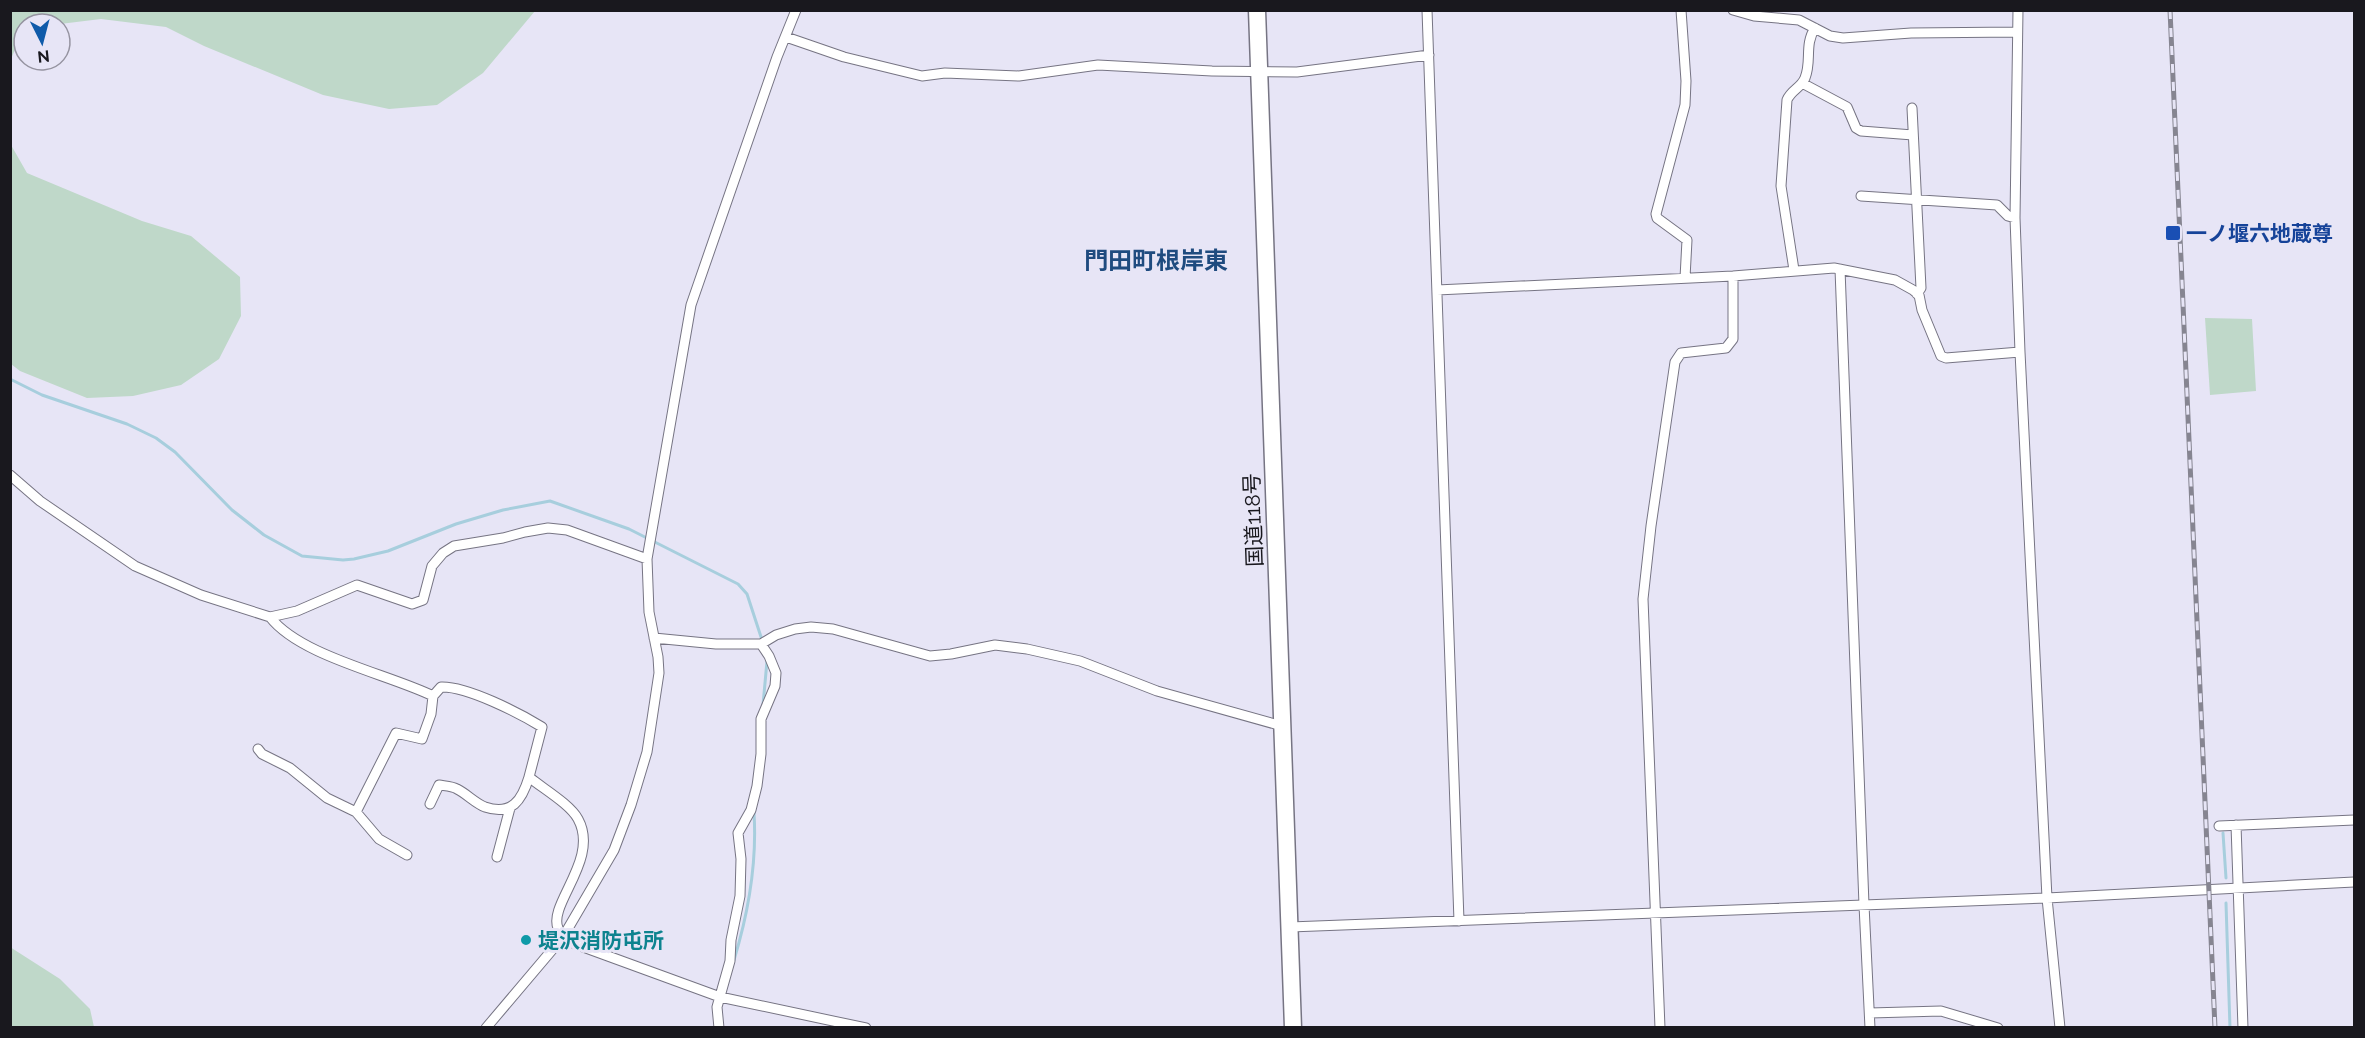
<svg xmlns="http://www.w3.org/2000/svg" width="2365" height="1038" viewBox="0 0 2365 1038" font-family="Raleway,'Noto Sans JP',sans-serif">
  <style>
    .green { fill: #bfd8c9 }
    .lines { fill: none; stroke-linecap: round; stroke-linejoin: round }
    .stream { stroke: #a7cedd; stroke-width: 3 }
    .street-casing { stroke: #767483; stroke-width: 11 }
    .highway-casing { stroke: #767483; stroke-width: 19 }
    .street { stroke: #fff; stroke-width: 9 }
    .highway { stroke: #fff; stroke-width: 16 }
    .rail-casing { stroke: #868591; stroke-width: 5 }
    .rail { stroke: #e7e5f6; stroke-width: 3; stroke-dasharray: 9; stroke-linecap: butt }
    .transit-dot { fill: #1a4fb4; stroke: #e7e5f6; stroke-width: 2 }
    .culture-dot { fill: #0f9aa8; stroke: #e7e5f6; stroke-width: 2 }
    .labels { text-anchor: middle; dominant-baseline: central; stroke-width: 6; stroke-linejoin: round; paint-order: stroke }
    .transit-label { font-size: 21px; font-weight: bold; fill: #164399; stroke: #e7e5f6; text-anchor: start }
    .street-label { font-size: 21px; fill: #19181e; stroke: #e7e5f6 }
    .culture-label { font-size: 21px; font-weight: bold; fill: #0d838f; stroke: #e7e5f6; text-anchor: start }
    .quarter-label { font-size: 24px; font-weight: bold; fill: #1f4b7f; stroke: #e7e5f6 }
  </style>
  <rect width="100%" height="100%" fill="#e7e5f6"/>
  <path class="green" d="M11,10H535V11L483,73L437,105L389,109L323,95L204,46L166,27L101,19L60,24H24V42L16,47L11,59Z
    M11,145L27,173L142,221L191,236L240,277L241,316L219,359L181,385L133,396L87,398L20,371L11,364Z
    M2205,318L2252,319L2256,391L2210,395Z
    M10,947L60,979L90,1009L94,1027H11Z"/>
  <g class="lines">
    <path class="stream" d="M10,379L42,395L127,424L156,438L175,452L232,510L264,535L302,556L343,560L354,559L388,551L456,524L503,510L550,501L629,529L738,584L747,594L762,640
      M763,705L767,661
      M2223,833L2226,878
      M2226,903L2230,1028
      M734,960C748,914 757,861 754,813"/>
    <defs>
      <path id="street" d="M1427,10L1459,921
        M1681,10L1686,81L1685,105L1656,214L1657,218L1687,240L1685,278
        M1733,10L1754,16L1799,20L1830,36L1843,38L1911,33L2017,32
        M2018,10L2015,218L2020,352L2047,898L2060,1028
        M786,37L844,57L922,76L945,73L1019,76L1098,65L1212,71L1297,72L1429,55
        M1802,83L1847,107L1856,128L1861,131L1913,135
        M1912,108L1921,288L1917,294
        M1861,196L1997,205L2008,216L2015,218
        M1840,269L1864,905L1870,1028
        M1794,270L1781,186L1787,100C1791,90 1801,88 1805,78C1812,61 1804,45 1815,28
        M1437,290L1733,276L1834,268L1895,280L1913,290L1919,295L1922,310L1941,356L1946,358L2020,352
        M10,475L40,501L135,566L201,595L270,617L297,611L357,585L412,604L423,600L432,566L443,553L454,546L503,538L525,532L548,528L567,530L647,559
        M270,617C300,656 388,674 433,696L441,687C467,686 519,713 542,727L529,777C542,788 570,804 578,819C600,859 548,904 558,928C561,936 568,939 575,944L720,997L866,1028
        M654,638L716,644H761L776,635L795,629L811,627L833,629L930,656L951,654L995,645L1027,649L1080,661L1157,691L1282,726
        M258,749L262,754L290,768L327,798L356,812L379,839L407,855
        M430,804L439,785C445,786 452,786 457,789C467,794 475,803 485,807C512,816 522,800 529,777
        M356,812L396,733L422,739L431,714L433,696
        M2236,825L2243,1028
        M2219,826L2354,820
        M497,857L510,808
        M1290,927L2047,898L2354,882
        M1870,1013L1941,1011L1998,1028
        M486,1028L563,937L614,850L631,805L647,752L659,673L658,657L649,612L647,559L691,305L777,57L796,10
        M719,1028L717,1007L730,961L731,940L740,896L741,859L738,833L751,810L757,786L761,754V719L775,686L776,673L769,656L761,644
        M1660,1028L1643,599L1651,526L1675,362L1681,353L1726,348L1733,339V276"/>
      <path id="highway" d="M1257,10L1293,1028"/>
    </defs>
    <use href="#street" class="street-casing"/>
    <use href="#highway" class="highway-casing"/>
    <use href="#street" class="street"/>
    <use href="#highway" class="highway"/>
    <defs>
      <path id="rail" d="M2170,10L2215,1028"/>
    </defs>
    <use href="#rail" class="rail-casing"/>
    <use href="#rail" class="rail"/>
  </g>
  <rect class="transit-dot" x="2165" y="225" width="16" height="16" rx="3"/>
  <circle class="culture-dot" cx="526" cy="940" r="6"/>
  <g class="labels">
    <g class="transit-label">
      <text x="2186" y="233">一ノ堰六地蔵尊</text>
    </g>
    <g class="street-label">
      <text transform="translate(1253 520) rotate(-92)">国道118号</text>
    </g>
    <g class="culture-label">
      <text x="538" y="940">堤沢消防屯所</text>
    </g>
    <g class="quarter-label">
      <text x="1156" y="260">門田町根岸東</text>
    </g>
  </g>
  <rect width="2365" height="1038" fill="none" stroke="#19181e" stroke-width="24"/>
  <g transform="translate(42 42) rotate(174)"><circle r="28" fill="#e7e5f6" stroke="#9593a0" stroke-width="1.5"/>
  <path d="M0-4.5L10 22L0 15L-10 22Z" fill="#0f5baa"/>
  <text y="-9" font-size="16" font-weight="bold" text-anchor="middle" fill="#19181e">N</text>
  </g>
</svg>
